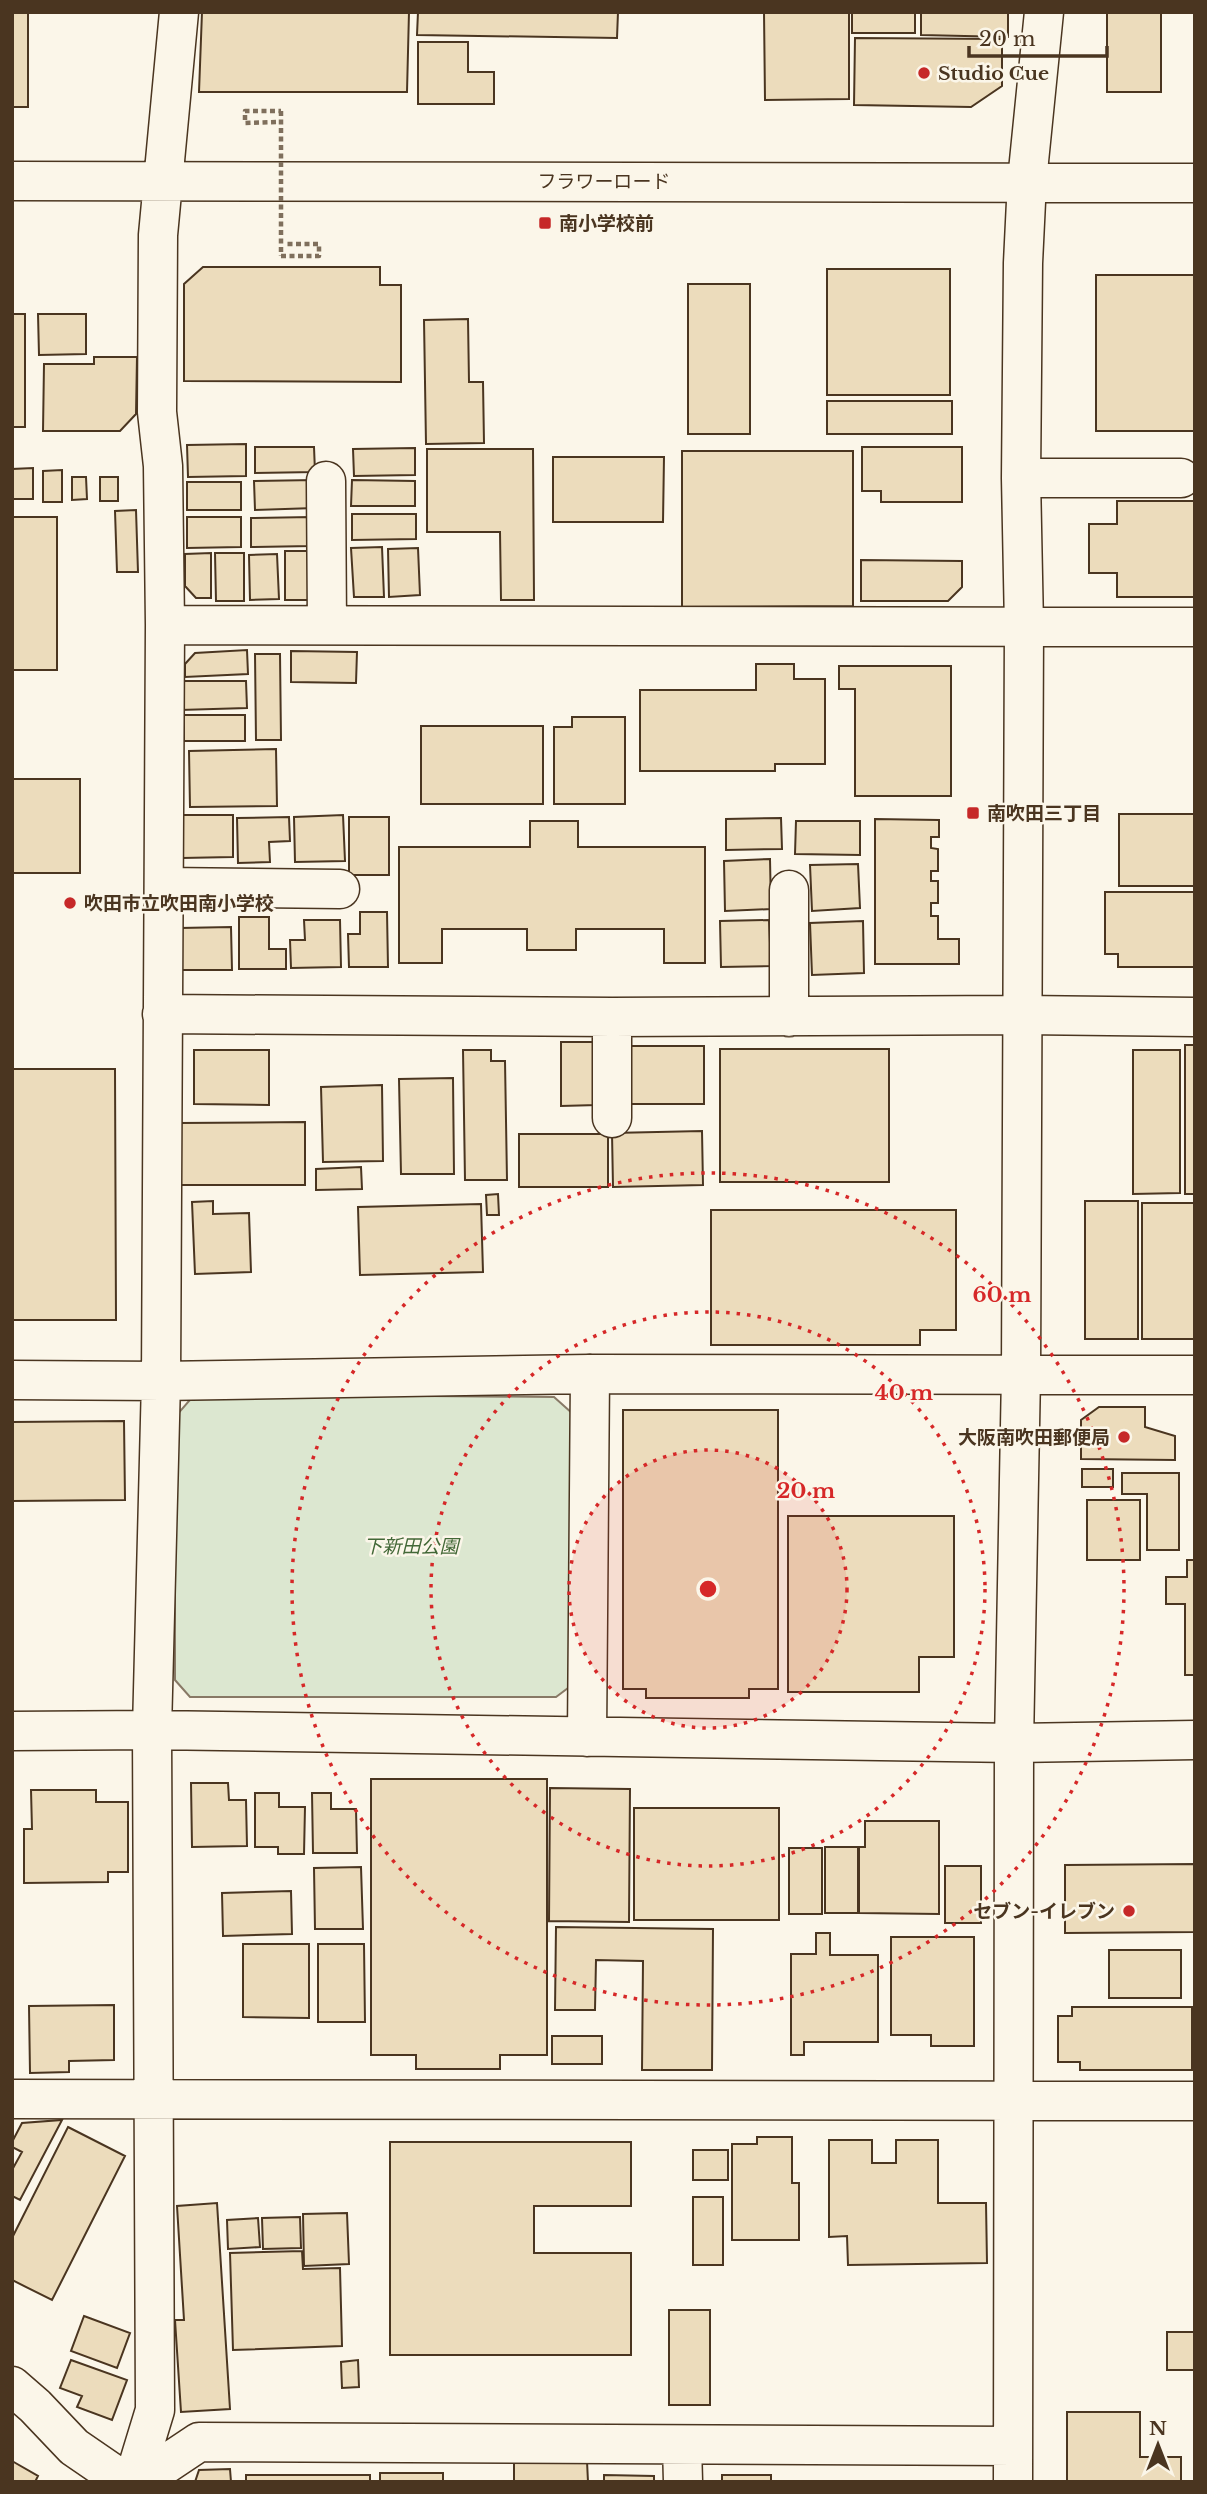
<svg xmlns="http://www.w3.org/2000/svg" width="1207" height="2494" viewBox="0 0 1207 2494" font-family="'Libre Baskerville','Noto Sans JP',serif">
  <style>
    .green { fill: #dce7d0; stroke: #887966; stroke-width: 2 }
    .building { fill: #ecdcbc; stroke: #4a3520; stroke-width: 2 }
    .lines { fill: none; stroke-linecap: round; stroke-linejoin: round }
    .minor-casing { stroke: #4a3520; stroke-width: 41 }
    .path { stroke: #7f6f5c; stroke-width: 4.5; stroke-dasharray: 5 3.5; stroke-linecap: butt }
    .minor { stroke: #fbf6e9; stroke-width: 38 }
    .path-bridge { stroke: #7f6f5c; stroke-width: 4.5; stroke-dasharray: 5 3.5; stroke-linecap: butt }
    .ring { fill: none; stroke: #d62828; stroke-width: 3.5; stroke-dasharray: 3.5 7 }
    .poi-dot { fill: #c62828; stroke: #fbf6e9; stroke-width: 2.5 }
    .labels { text-anchor: middle; dominant-baseline: central; stroke-width: 5; stroke-linejoin: round; paint-order: stroke }
    .poi-label { font-size: 19px; font-weight: bold; fill: #4a3520; stroke: #fbf6e9; text-anchor: start }
    .street-label { font-size: 19px; fill: #4a3520; stroke: #fbf6e9 }
    .park-label { font-size: 19px; font-style: italic; fill: #436837; stroke: #fbf6e9 }
    .centre { fill: #d62828; stroke: #fbf6e9; stroke-width: 3.5 }
    .ring-label { font-size: 21px; text-anchor: middle; font-weight: bold; fill: #d62828; stroke: #fbf6e9; stroke-width: 5; stroke-linejoin: round; paint-order: stroke }
  </style>
  <rect width="100%" height="100%" fill="#fbf6e9"/>
  <path class="green" d="M195,1394L554,1397L573,1414L572,1685L556,1697H190L175,1680V1417Z"/>
  <path class="building" d="M12,12H28V107H12Z
    M202,12H409L407,92H199Z
    M418,12H618L617,38L417,35Z
    M764,12H849V99L765,100Z
    M852,12H915V33H852Z
    M921,12H1008V37L921,35Z
    M1107,12H1161V92H1107Z
    M855,38L1002,39V86L971,107L854,105Z
    M418,42H468V72H494V104H418Z
    M203,267H380V285H401V382L184,381V284Z
    M827,269H950V395H827Z
    M1096,275H1195V431H1096Z
    M688,284H750V434H688Z
    M12,314H25V427H12Z
    M38,314H86V354L39,355Z
    M468,319L469,382H483L484,443L426,444L424,320Z
    M94,357H137L136,414L120,431H43L44,364H94Z
    M827,401H952V434H827Z
    M246,444V476L188,477L187,445Z
    M255,447H314L315,472L255,473Z
    M862,447H962V502H881V491H862Z
    M415,448V475L354,476L353,449Z
    M427,449H533L534,600H501L500,532H427Z
    M682,451H853V606L682,607Z
    M553,457H664L663,522H553Z
    M33,468V499H12V469Z
    M62,470V502H43V471Z
    M72,477H86L87,499L72,500Z
    M100,477H118V501H100Z
    M315,480V508L255,510L254,481Z
    M352,480L415,481V506H351Z
    M187,482H241V510H187Z
    M1117,501H1195V597H1117V573H1089V524H1117Z
    M136,510L138,572H117L115,511Z
    M352,514H416V539L352,540Z
    M12,517H57V670H12Z
    M187,517H241V547L187,548Z
    M311,517L312,546L251,547V518Z
    M382,547L384,597H354L351,548Z
    M418,548L420,595L389,597L388,549Z
    M285,551H312V600H285Z
    M211,553V598H196L185,586V554Z
    M215,553H244V601H216Z
    M277,554L279,599L250,600L249,555Z
    M861,560L962,561V587L948,601H861Z
    M247,650L248,674L185,677V664L195,653Z
    M291,651L357,652L356,683L291,682Z
    M255,654H280L281,740H256Z
    M756,664H794V679H825V764H775V771H640V690H756Z
    M839,666H951V796H855V689H839Z
    M179,681H246L247,708L180,710Z
    M184,715H245V741H184Z
    M572,717H625V804H554V727H572Z
    M421,726H543V804H421Z
    M276,749L277,806L190,807L189,751Z
    M12,779H80V873H12Z
    M1119,814H1195V886H1119Z
    M182,815H233V857L182,858Z
    M343,815L345,861L295,862L294,817Z
    M289,817L290,841L269,842L270,862L238,863L237,818Z
    M349,817H389V875H349Z
    M781,818L782,849L726,850V819Z
    M875,819L939,820V837H931V848L938,849V871H931V881H938V903H931V916H938V939H959V964H875Z
    M530,821H578V847H705V963H664V929H576V950H527V929H442V963H399V847H530Z
    M796,821H860V855L795,854Z
    M770,859L771,909L725,911L724,861Z
    M858,864L860,908L812,911L810,865Z
    M1105,892H1195V967H1118V954H1105Z
    M360,912H387L388,967H349L348,934H360Z
    M239,917H269V949H286V969H239Z
    M304,920H340L341,967L291,968L290,940H305Z
    M769,920L771,966L721,967L720,921Z
    M863,921L864,973L812,975L810,923Z
    M231,927L232,970H180V928Z
    M561,1042H596L597,1105L561,1106Z
    M1185,1045H1195V1194H1185Z
    M628,1046H704V1104H629Z
    M720,1049H889V1182H720Z
    M194,1050H269V1105L194,1104Z
    M463,1050H491V1061H505L507,1180H465Z
    M1133,1050H1180V1193L1133,1194Z
    M12,1069H115L116,1320H12Z
    M453,1078L454,1174H401L399,1079Z
    M382,1085L383,1161L323,1162L321,1087Z
    M305,1122V1185H179V1123Z
    M702,1131L703,1185L613,1187L612,1133Z
    M519,1134H608V1187H519Z
    M361,1167L362,1189L316,1190V1169Z
    M498,1194L499,1215H487L486,1195Z
    M213,1201V1214L249,1213L251,1272L195,1274L192,1202Z
    M1085,1201H1138V1339H1085Z
    M1142,1203H1195V1339H1142Z
    M481,1204L483,1272L360,1275L358,1207Z
    M711,1210H956V1330H920V1345H711Z
    M1099,1407H1145V1427L1175,1436V1460L1081,1459V1420Z
    M1194,1409H1195V1540H1194Z
    M623,1410H778V1689H749V1698H646V1689H623Z
    M124,1421L125,1500L12,1501V1422Z
    M1082,1469H1113V1487H1082Z
    M1122,1473H1179V1550H1147V1494H1122Z
    M1087,1500H1140V1560H1087Z
    M788,1516H954V1657H919V1692H788Z
    M1187,1560H1195V1675H1185V1604H1166V1577H1187Z
    M371,1779H547V2055H500V2069H416V2055H371Z
    M191,1783H228L229,1800H246L247,1846L192,1847Z
    M550,1788L630,1789L629,1922L549,1921Z
    M31,1790H96V1802H128V1872H108V1882L24,1883V1829H32Z
    M255,1793H279V1807H305L304,1854H278V1847H255Z
    M312,1793H331V1809H356L357,1853H313Z
    M634,1808H779V1920H634Z
    M865,1821H939V1914L859,1913V1847H865Z
    M825,1847H858V1913H825Z
    M789,1848H822V1914H789Z
    M1195,1864V1932L1065,1933V1865Z
    M945,1866H981V1923H945Z
    M361,1867L363,1929H315L314,1868Z
    M291,1891L292,1934L223,1936L222,1893Z
    M556,1927L713,1929L712,2070H642L643,1961L596,1960L595,2010H555Z
    M816,1933H830V1955H878V2042H804V2055H791V1954H816Z
    M891,1937H974V2046H931V2035H891Z
    M243,1944H309V2018L243,2017Z
    M318,1944H364L365,2022H318Z
    M1109,1950H1181V1998H1109Z
    M114,2005V2060L69,2061V2072L30,2073L29,2006Z
    M1072,2007H1192V2070H1080V2062H1058V2016H1072Z
    M552,2036H602V2064H552Z
    M62,2120L20,2200L12,2196V2170L22,2152L12,2147V2142L22,2123Z
    M68,2127L125,2156L52,2300L12,2280V2238Z
    M757,2137H792V2183H799V2240H732V2144H757Z
    M829,2140H872V2163H896V2140H938V2203H986L987,2263L848,2265L847,2236L829,2237Z
    M390,2142H631V2206H534V2253H631V2355H390Z
    M693,2150H728V2180H693Z
    M693,2197H723V2265H693Z
    M217,2203L230,2409L181,2412L175,2320H184L177,2206Z
    M347,2213L349,2264L304,2266L303,2214Z
    M300,2217L301,2248L263,2249L262,2218Z
    M258,2218L260,2247L228,2249L227,2220Z
    M302,2251L303,2269L340,2268L342,2346L233,2350L230,2253Z
    M669,2310H710V2405H669Z
    M84,2316L130,2333L117,2368L71,2351Z
    M1167,2332H1195V2370H1167Z
    M71,2360L127,2380L112,2420L77,2407L82,2396L60,2388Z
    M358,2360L359,2387L342,2388L341,2362Z
    M1067,2412H1140V2457H1181V2482H1067Z
    M12,2461L38,2476L35,2482H12Z
    M587,2461L588,2482H514V2462Z
    M230,2469L231,2482H195L199,2470Z
    M380,2473H443V2482H380Z
    M246,2475H370V2482H246Z
    M604,2475L654,2476V2482H604Z
    M722,2475H771V2482H722Z"/>
  <g class="lines">
    <defs>
      <path id="minor" d="M12,181L1195,183
        M1021,478H1181
        M326,481L327,625
        M165,625L1195,627
        M164,887L340,889
        M789,890V1017
        M162,1014L612,1017L1023,1015L1195,1017
        M612,1017V1118
        M12,1380L161,1381L590,1374L1195,1375
        M12,1731L152,1730L1014,1743L1195,1740
        M587,1737L590,1374
        M12,2099L1195,2101
        M12,2386L35,2406L74,2447L125,2482
        M682,2445L683,2482
        M133,2482L155,2410L152,1730L161,1381L165,625L163,466L157,412L158,235L179,12
        M139,2482L199,2442L1013,2446
        M1013,2482L1014,1743L1021,1374L1024,626L1021,478L1023,263L1027,181L1044,12"/>
    </defs>
    <use href="#minor" class="minor-casing"/>
    <path class="path" d="M276,122L245,123V111H281
      M281,256H319V244H286"/>
    <use href="#minor" class="minor"/>
    <path class="path-bridge" d="M281,111V256"/>
  </g>
  <circle cx="708" cy="1589" r="139" fill="#d62828" fill-opacity=".12"/>
  <g class="ring">
    <circle cx="708" cy="1589" r="139"/>
    <circle cx="708" cy="1589" r="277"/>
    <circle cx="708" cy="1589" r="416"/>
  </g>
  <g class="poi-dot">
    <circle cx="924" cy="73" r="7"/>
    <rect x="538" y="216" width="14" height="14" rx="3.5"/>
    <rect x="966" y="806" width="14" height="14" rx="3.5"/>
    <circle cx="70" cy="903" r="7"/>
    <circle cx="1124" cy="1437" r="7"/>
    <circle cx="1129" cy="1911" r="7"/>
  </g>
  <g class="labels">
    <g class="poi-label">
      <text x="938" y="73">Studio Cue</text>
      <text x="559" y="223">南小学校前</text>
      <text x="987" y="813">南吹田三丁目</text>
      <text x="84" y="903">吹田市立吹田南小学校</text>
      <text x="1110" y="1437" text-anchor="end">大阪南吹田郵便局</text>
      <text x="1115" y="1911" text-anchor="end">セブン-イレブン</text>
    </g>
    <g class="street-label">
      <text x="604" y="181">フラワーロード</text>
    </g>
    <g class="park-label">
      <text x="411" y="1546">下新田公園</text>
    </g>
  </g>
  <circle cx="708" cy="1589" r="10" class="centre"/>
  <g class="ring-label">
    <text x="1002" y="1302">60 m</text>
    <text x="904" y="1400">40 m</text>
    <text x="806" y="1498">20 m</text>
  </g>
  <rect width="1207" height="2494" fill="none" stroke="#4a3520" stroke-width="28"/>
  <g transform="translate(1158 2445)" stroke="#fbf6e9" stroke-width="5" paint-order="stroke">
  <path d="M0-5L12 26L0 18L-12 26Z" fill="#4a3520"/>
  <text y="-10" font-size="19" font-weight="bold" text-anchor="middle" fill="#4a3520">N</text>
  </g>
  <path d="M969 46v10h138v-10" fill="none" stroke="#4a3520" stroke-width="3.5"/>
  <text x="979" y="46" font-size="21" fill="#4a3520" stroke="#fbf6e9" stroke-width="5" paint-order="stroke">20 m</text>
</svg>
